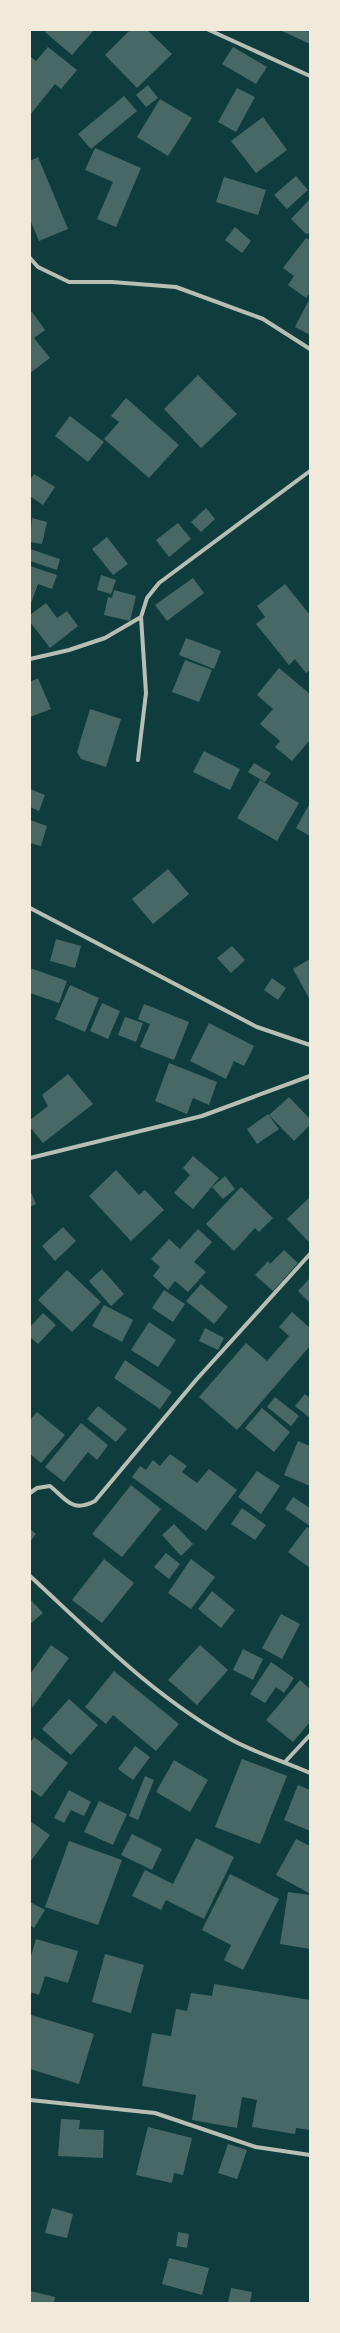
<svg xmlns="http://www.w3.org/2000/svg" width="340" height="2333" viewBox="0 0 340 2333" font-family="'Alegreya Sans',sans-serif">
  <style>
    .building { fill: #486865 }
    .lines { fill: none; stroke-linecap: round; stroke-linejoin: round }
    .minor { stroke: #b8beb3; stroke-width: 4 }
  </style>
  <rect width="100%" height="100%" fill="#0f3d3e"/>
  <path class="building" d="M46,30H94L72,55L45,32Z
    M130,30H147L172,54L137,88L105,55Z
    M280,30H310V44Z
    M48,47L77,70L61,89L55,84L30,115V56L36,61Z
    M233,47L267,67L256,84L222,64Z
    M148,85L158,98L146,107L136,95Z
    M237,88L255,97L236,132L218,122Z
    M124,96L137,111L91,149L78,134Z
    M160,99L192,118L168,156L137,137Z
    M263,117L287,150L256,173L231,141Z
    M95,148L141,168L116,227L97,219L113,182L85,170Z
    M38,157L68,229L39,241L30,220V161Z
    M296,176L308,190L287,209L274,195Z
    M224,177L266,190L258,215L216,202Z
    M310,199V233L306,234L291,219Z
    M235,227L251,241L242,253L225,240Z
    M306,238L310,240V293L306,298L288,285L294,276L283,268Z
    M310,298V335L295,327Z
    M32,312L45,330L34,338L50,358L30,373V313Z
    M198,375L237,414L201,448L164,409Z
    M126,398L179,445L149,478L104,439L119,422L111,416Z
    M70,416L104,442L88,462L55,436Z
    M34,474L55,487L43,505L30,496V480Z
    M206,508L215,519L201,532L191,522Z
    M32,518L47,522L42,544L30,542Z
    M178,523L191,539L169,557L156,540Z
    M107,537L128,564L113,575L92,549Z
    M30,549L60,559L57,570L30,561Z
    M30,566L57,575L52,589L38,584L30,606Z
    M101,575L116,580L111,594L97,590Z
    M193,578L204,593L167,621L155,605Z
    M285,584L310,615V670L306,673L295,659L289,665L256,624L265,617L257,606Z
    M114,590L136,596L130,621L104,615L108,597L112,598Z
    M46,603L57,618L67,611L78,626L50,648L30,622V615Z
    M186,638L221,651L214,669L179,655Z
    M185,660L212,670L199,702L172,692Z
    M279,668L310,694V740L292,761L275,747L280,741L260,724L273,709L257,695Z
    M38,678L51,709L30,717V682Z
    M90,709L121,719L106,767L81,759L77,752Z
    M204,751L240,769L230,790L193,772Z
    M254,763L271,773L265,782L248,772Z
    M260,780L299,803L277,841L237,818Z
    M30,789L45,795L39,811L30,807Z
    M310,803V836L296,828Z
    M30,820L47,826L41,846L30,843Z
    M168,869L189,894L153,924L132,899Z
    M56,939L81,946L75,968L50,961Z
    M232,946L245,960L231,973L217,958Z
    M310,959V1000L293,969Z
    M30,968L67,981L59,1003L30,993Z
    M272,978L286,988L278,1000L264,990Z
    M70,985L99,998L85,1032L55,1019Z
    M102,1003L120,1011L108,1039L90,1031Z
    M144,1004L189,1022L174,1060L140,1047L150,1024L138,1019Z
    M125,1017L143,1023L136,1042L118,1035Z
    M209,1023L254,1046L244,1066L234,1061L226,1079L190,1061Z
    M169,1063L217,1082L209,1105L193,1098L187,1114L155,1101Z
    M68,1074L93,1104L43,1143L30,1127V1120L48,1106L42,1095Z
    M289,1097L310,1119V1125L294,1141L269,1115Z
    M268,1114L279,1129L257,1144L247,1129Z
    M193,1156L219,1178L193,1209L174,1193L190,1175L183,1168Z
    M116,1170L139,1195L145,1190L164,1210L131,1241L89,1196Z
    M225,1176L235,1189L223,1199L212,1187Z
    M241,1187L273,1218L259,1232L255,1228L234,1251L206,1224Z
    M30,1190L36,1204L30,1207Z
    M310,1197V1243L287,1219Z
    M63,1227L76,1241L55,1261L42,1246Z
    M198,1229L212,1242L194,1262L206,1272L188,1292L175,1281L168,1290L153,1276L160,1267L151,1259L169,1239L180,1249Z
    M284,1250L298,1263L273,1291L255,1275L268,1261L270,1264Z
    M102,1269L124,1294L111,1306L89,1281Z
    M67,1270L101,1302L72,1332L38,1300Z
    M310,1278V1303L298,1291Z
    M201,1284L228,1307L214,1324L186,1301Z
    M164,1290L185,1304L173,1322L152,1308Z
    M104,1305L133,1320L122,1342L92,1326Z
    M292,1312L310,1328V1346L237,1430L199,1397L246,1343L267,1361L289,1336L279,1327Z
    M43,1313L56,1325L38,1344L30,1337V1327Z
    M149,1322L176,1340L158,1367L131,1350Z
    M205,1328L224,1338L218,1350L199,1341Z
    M125,1360L172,1392L160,1409L114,1378Z
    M305,1394L310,1398V1418L295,1406Z
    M275,1397L299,1416L291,1426L267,1407Z
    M98,1406L127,1429L116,1442L87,1419Z
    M262,1408L290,1432L274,1452L245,1428Z
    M37,1412L65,1435L41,1463L30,1454V1420Z
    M81,1423L108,1445L97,1460L88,1452L64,1482L45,1467Z
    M298,1441L310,1446V1486L284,1475Z
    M170,1454L187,1466L182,1472L197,1483L209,1469L237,1490L206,1531L132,1477L140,1466L146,1470L153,1460L160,1466Z
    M257,1471L280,1486L261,1514L238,1497Z
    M131,1485L161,1509L122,1557L92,1534Z
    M293,1497L310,1508V1526L285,1509Z
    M242,1508L266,1525L255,1540L231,1524Z
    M174,1524L193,1544L181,1556L162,1535Z
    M307,1527L310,1529V1568L288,1552Z
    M30,1529L36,1534L30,1542Z
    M166,1553L180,1564L169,1579L154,1567Z
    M104,1559L134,1583L102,1623L72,1600Z
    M191,1559L215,1577L191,1609L168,1593Z
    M212,1591L235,1610L221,1628L198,1609Z
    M30,1599L43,1613L30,1624Z
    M281,1614L300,1624L282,1659L262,1648Z
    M51,1645L69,1658L32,1708L30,1674Z
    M200,1645L228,1670L197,1705L168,1680Z
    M243,1649L263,1659L253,1680L233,1670Z
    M271,1662L294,1678L284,1693L276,1687L265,1703L250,1694Z
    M114,1671L179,1724L156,1751L113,1715L106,1724L85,1707Z
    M300,1680L310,1689V1722L293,1742L266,1720Z
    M69,1699L98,1725L71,1755L42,1729Z
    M34,1737L68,1763L41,1797L30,1789V1743Z
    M135,1746L150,1757L133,1780L118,1769Z
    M242,1759L287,1776L260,1844L215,1827Z
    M174,1760L208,1780L190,1812L156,1792Z
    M145,1776L154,1780L138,1820L129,1816Z
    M298,1785L310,1790V1831L284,1820Z
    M69,1790L91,1802L84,1816L71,1810L64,1823L54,1818Z
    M99,1801L127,1814L113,1845L84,1832Z
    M30,1821L50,1835L30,1862Z
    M132,1834L162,1849L152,1870L121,1855Z
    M196,1838L234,1857L204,1919L166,1900L161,1910L132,1896L145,1870L173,1884Z
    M296,1839L310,1846L309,1893L276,1875Z
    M69,1841L122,1860L98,1925L45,1907Z
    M230,1874L279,1899L243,1970L224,1960L231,1945L202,1930Z
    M288,1892L310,1895V1949L280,1944Z
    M30,1902L45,1910L34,1928L30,1925Z
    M36,1939L78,1951L68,1983L45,1976L39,1995L30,1992V1959Z
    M105,1954L144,1965L131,2013L92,2002Z
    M214,1984L310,2000V2130L296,2128L295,2134L252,2127L257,2100L242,2097L237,2128L192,2120L196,2095L142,2086L152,2033L171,2036L176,2009L187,2011L191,1993L212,1996Z
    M31,2015L94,2034L79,2084L30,2069Z
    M61,2119L80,2120L79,2129L104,2130L103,2158L58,2156Z
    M148,2127L192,2138L183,2175L174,2173L172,2183L136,2175Z
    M228,2144L247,2150L237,2179L218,2173Z
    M52,2208L73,2214L67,2238L45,2233Z
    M178,2232L189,2234L187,2248L176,2246Z
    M169,2258L209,2268L202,2295L162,2284Z
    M231,2288L252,2292L250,2303H228Z
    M30,2291L55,2297L54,2303H30Z"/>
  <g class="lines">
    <path class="minor" d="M209,30L310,76
      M30,258L38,267L69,282H112L176,287L263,319L310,349
      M30,659L69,650L105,638L141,617L147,598L159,583L310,471
      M138,760L146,693L141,617
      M30,908L257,1027L310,1045
      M30,1158L202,1116L310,1076
      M30,1493L37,1488L50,1486C67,1500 72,1513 95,1501L196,1380L310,1254
      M30,1576C94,1635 155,1698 232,1740C256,1753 285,1762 310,1773
      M285,1762L310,1735
      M30,2100L155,2113L256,2147L310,2155"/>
  </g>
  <rect width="340" height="2333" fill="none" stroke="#f1e9da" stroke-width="62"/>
</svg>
